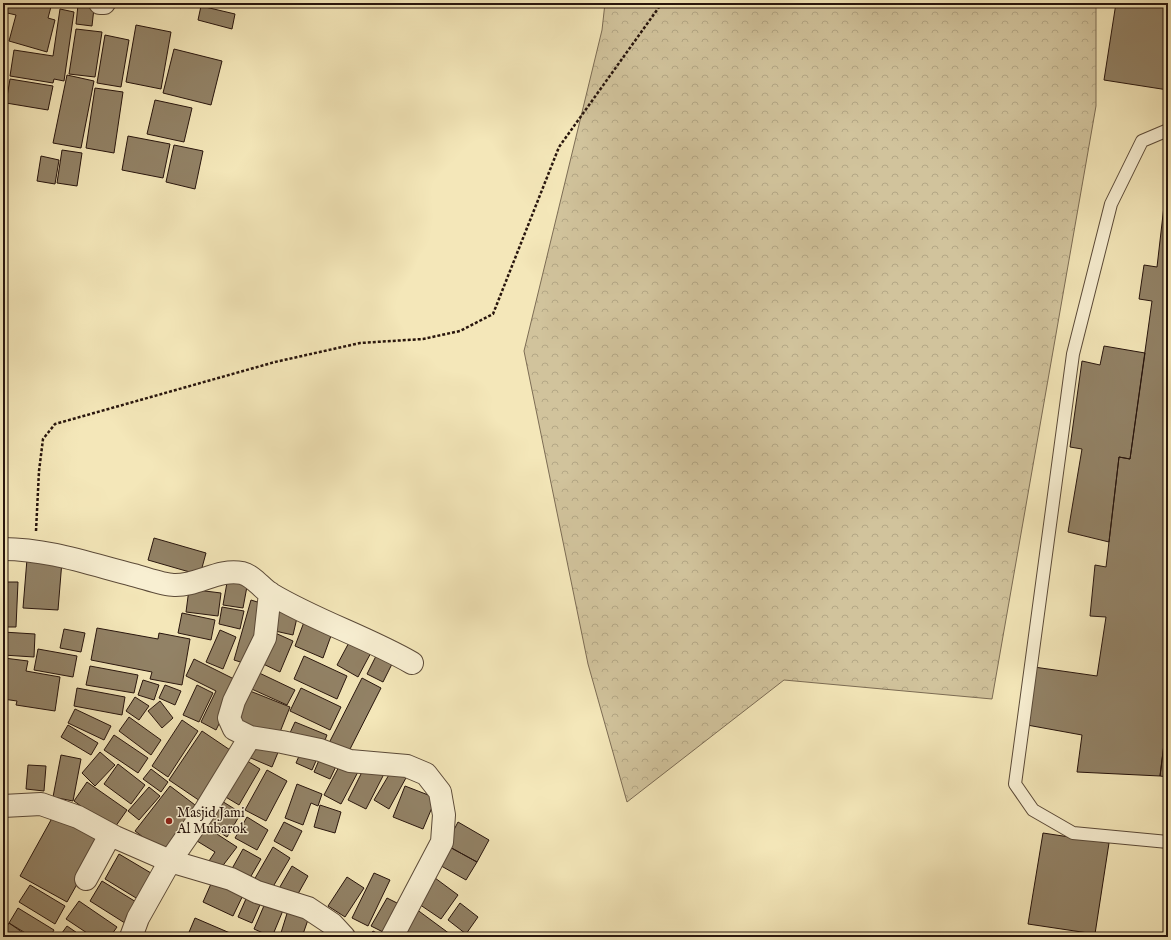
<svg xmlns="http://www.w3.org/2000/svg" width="1171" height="940" viewBox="0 0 1171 940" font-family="'IM FELL English',serif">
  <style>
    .forest { fill: url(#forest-crowns); stroke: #7c6c54 }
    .building { fill: #928266; stroke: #28150d }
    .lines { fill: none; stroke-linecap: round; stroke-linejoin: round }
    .service-casing { stroke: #5b4a38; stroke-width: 14 }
    .minor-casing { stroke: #5b4a38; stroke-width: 24 }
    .path { stroke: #28150d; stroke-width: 2.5; stroke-dasharray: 3 2; stroke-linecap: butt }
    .service { stroke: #f8efd2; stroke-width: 12 }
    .minor { stroke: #f8efd2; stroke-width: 22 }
    .poi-dot { fill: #8f2418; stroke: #f8efd2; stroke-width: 1.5 }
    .labels { text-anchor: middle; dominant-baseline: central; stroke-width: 3; stroke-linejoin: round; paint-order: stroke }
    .poi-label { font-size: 14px; fill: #28150d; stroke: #f8efd2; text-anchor: start }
  </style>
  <defs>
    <pattern id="forest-crowns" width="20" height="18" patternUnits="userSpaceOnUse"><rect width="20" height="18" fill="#d1c39c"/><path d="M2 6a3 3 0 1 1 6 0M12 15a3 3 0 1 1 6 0" fill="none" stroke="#b3a785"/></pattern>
  </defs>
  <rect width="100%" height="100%" fill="#f4e7b9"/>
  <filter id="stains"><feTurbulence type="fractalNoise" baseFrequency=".005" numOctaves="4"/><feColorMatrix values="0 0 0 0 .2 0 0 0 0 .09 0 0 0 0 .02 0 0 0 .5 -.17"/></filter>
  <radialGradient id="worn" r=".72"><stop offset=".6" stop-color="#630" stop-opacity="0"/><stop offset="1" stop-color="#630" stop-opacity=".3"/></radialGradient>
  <path class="forest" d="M605,3H1096V106L992,699L784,680L627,802L588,664L524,351L602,30Z"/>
  <path class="building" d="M3,3H52L48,18L55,20L47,52L9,41L16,15L3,12Z
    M1116,3H1168V90L1104,80Z
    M78,5L94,8L92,26L76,24Z
    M201,6L235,14L232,29L198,20Z
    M60,9L74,12L64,81L54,79L53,83L10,76L14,50L53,56Z
    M136,25L171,32L161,89L126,82Z
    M76,29L102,32L95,77L69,74Z
    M105,35L129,40L121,87L97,83Z
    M174,49L222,61L211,105L163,93Z
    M67,75L94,81L81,148L53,143Z
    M10,79L53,86L48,110L6,103Z
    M95,88L123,92L114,153L86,148Z
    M155,100L192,108L184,142L147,134Z
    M128,136L170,144L163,178L122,170Z
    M174,145L203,151L195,189L166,182Z
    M62,150L82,153L77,186L57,183Z
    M41,156L59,160L55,184L37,181Z
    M1168,171V712L1160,776L1077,772L1082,735L1027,725L1034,667L1097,676L1106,617L1090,616L1095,565L1106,567L1119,457L1130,459L1152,301L1139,299L1144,265L1157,267Z
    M1104,346L1145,353L1130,459L1119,457L1109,542L1068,532L1082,449L1070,447L1082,361L1100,365Z
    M154,538L206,553L200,575L148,560Z
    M27,559L62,561L58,610L23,608Z
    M228,577L248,581L243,608L223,605Z
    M3,582H18L16,627H3Z
    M189,589L221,593L218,616L186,612Z
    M251,600L267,605L250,665L234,660Z
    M272,602L299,609L293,635L266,629Z
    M222,607L244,611L240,629L219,624Z
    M182,613L215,620L211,640L178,633Z
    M304,622L332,633L323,658L295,646Z
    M97,628L158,639L159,633L190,639L182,685L150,679L152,672L91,660Z
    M64,629L85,633L81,652L60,648Z
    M220,630L236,637L223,669L206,662Z
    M3,632L35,634L34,657L3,655Z
    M273,632L293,641L280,672L259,662Z
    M353,635L374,647L358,677L337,665Z
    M380,648L396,656L383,682L367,674Z
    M38,649L77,656L73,677L34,670Z
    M304,656L347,676L337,699L294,679Z
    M4,658L28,661L26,671L60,677L55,711L16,705L17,701L3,699Z
    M194,659L240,682L216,730L201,722L216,691L186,676Z
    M90,666L138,675L134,693L86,685Z
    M253,670L295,690L287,705L245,686Z
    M362,678L381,688L346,757L327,747Z
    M143,680L159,685L154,700L138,695Z
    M165,685L181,691L175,705L159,698Z
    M197,685L213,693L199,722L183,715Z
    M77,688L125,697L122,715L74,706Z
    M301,688L341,707L330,730L290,711Z
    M245,689L290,707L278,737L233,719Z
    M135,697L149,706L139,720L126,711Z
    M160,701L173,718L162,728L148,711Z
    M75,709L111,726L104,740L68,723Z
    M1168,712V777L1160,776Z
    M129,717L161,740L151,755L119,731Z
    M182,720L198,731L168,777L152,766Z
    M295,722L327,735L322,748L289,735Z
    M68,725L98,743L91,755L61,737Z
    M202,731L236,754L203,803L169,780Z
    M114,735L148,758L138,773L104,750Z
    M253,739L279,750L272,767L246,756Z
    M303,747L319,754L312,770L296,763Z
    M100,752L115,765L95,786L82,773Z
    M322,753L339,760L330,779L314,772Z
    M61,755L81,759L73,801L53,797Z
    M241,757L260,769L239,805L219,793Z
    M342,761L359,770L341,804L324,795Z
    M118,764L145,785L131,804L104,784Z
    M366,764L384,774L366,809L348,800Z
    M28,765L46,766L44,791L26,789Z
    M393,768L407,776L389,809L374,800Z
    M151,769L168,782L161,792L143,779Z
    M267,770L287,781L266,821L245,810Z
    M87,782L127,810L113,830L74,801Z
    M297,784L322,794L318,806L311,803L303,825L285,818Z
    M170,786L203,811L168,856L135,831Z
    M405,786L436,798L423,829L393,817Z
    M149,787L160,796L139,820L128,811Z
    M217,798L241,813L227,837L203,822Z
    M320,805L341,812L335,833L314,827Z
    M56,811L103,838L67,902L20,876Z
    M247,817L268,830L257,850L235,838Z
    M284,822L302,831L292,851L274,841Z
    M458,822L489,840L477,862L446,845Z
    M206,827L237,847L221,868L209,861L215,852L197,841Z
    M1043,833L1109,843L1095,934L1028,924Z
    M446,845L477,862L466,880L436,863Z
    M273,847L290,858L271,890L254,880Z
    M243,849L261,859L247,883L229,874Z
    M119,854L156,876L141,901L105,879Z
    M292,866L308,876L294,901L277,892Z
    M374,873L390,880L368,926L352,918Z
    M431,875L458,895L441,919L413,900Z
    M214,877L245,891L233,916L203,902Z
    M347,877L364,888L345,917L328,906Z
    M102,881L141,905L128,925L90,901Z
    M30,885L65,906L55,924L19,902Z
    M249,892L263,898L252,923L238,917Z
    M387,898L403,906L387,934L371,926Z
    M79,901L117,927L110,937H93L66,919Z
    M266,901L284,908L272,937L254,929Z
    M460,903L478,917L466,934L448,920Z
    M289,907L310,914L302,937L280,936Z
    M18,908L54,930L50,937H32L9,923Z
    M416,909L454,937H396Z
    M195,918L237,936L236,937H187Z
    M9,923L29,937H3V932Z
    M67,926L83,937H59Z
    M373,931L384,937H369Z"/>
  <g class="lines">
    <defs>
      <path id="service" d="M1168,130L1142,141L1111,204L1073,354L1015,784L1033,810L1073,833L1168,842"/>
      <path id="minor" d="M100,3H104
        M3,549C48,549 90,564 133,575C145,578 163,585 174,585C197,586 219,568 242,573C254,576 261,588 271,594C316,621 367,637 412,663
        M270,593L265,638L234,701L229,718L234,729L250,737L282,742L320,750L350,761L407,766L426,774L440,792L444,815L442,842L392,937
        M3,806L41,804L78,817L115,837L170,861L231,879L257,892L308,908L332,924L344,937
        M86,879L110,835
        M131,937L138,918L170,861L206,809L250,737"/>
    </defs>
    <use href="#service" class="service-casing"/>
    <use href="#minor" class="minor-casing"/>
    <path class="path" d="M36,531L39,471L43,439L55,424L275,362L360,343L423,339L460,331L493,314L559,147L662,3"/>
    <use href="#service" class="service"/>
    <use href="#minor" class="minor"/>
  </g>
  <circle class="poi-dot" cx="169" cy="821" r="4"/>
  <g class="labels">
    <g class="poi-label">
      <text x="177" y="813">Masjid Jami<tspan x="177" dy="16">Al Mubarok</tspan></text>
    </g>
  </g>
  <rect width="1171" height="940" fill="none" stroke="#f4e7b9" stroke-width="16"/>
  <rect x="4" y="4" width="1163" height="932" fill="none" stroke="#28150d" stroke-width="2"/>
  <rect x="8" y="8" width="1155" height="924" fill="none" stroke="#28150d"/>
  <rect width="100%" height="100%" filter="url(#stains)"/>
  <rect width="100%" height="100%" fill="url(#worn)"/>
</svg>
